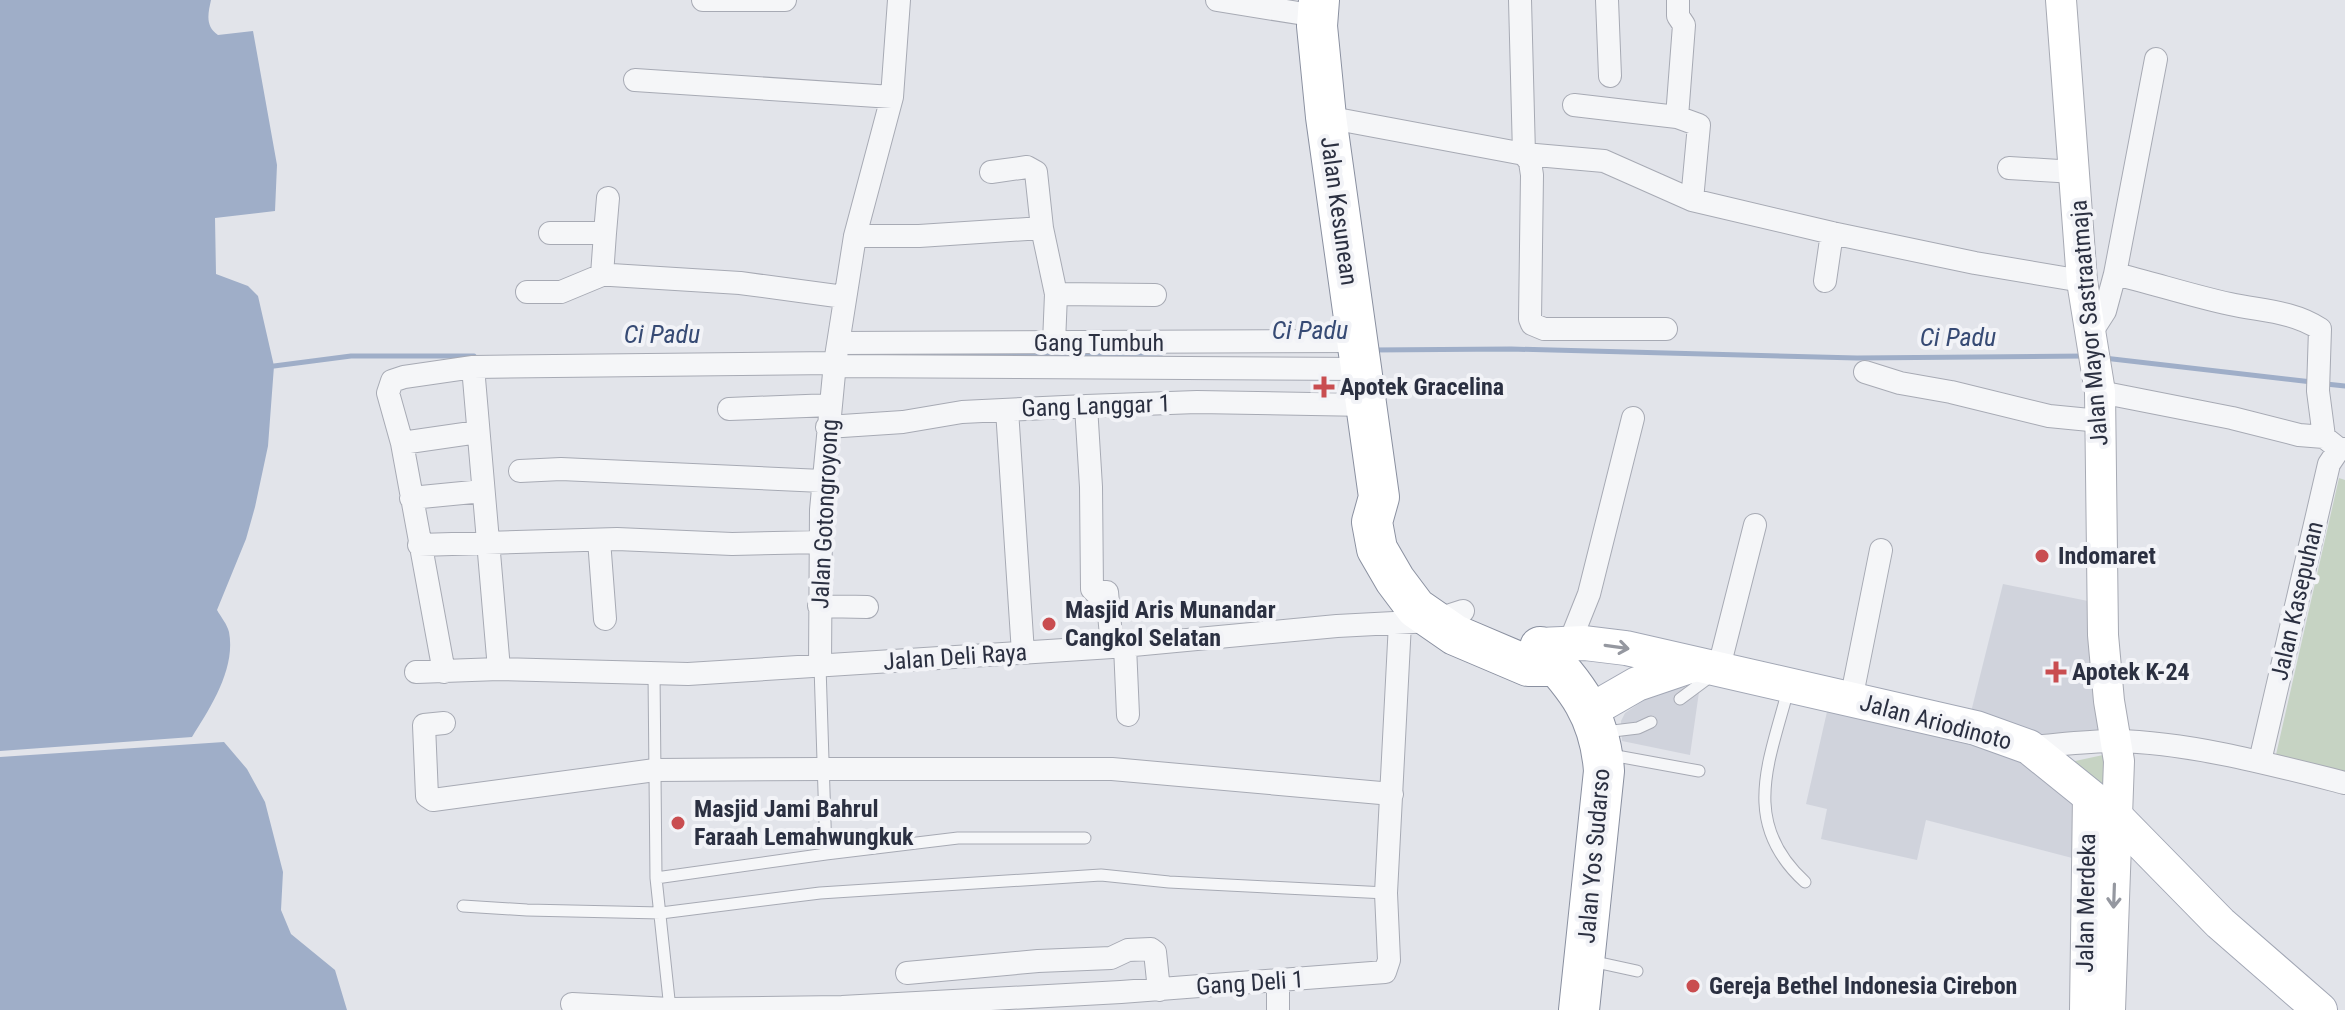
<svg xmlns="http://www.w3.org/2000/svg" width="2345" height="1010" viewBox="0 0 2345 1010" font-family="'Roboto Condensed',sans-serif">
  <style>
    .built { fill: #d0d3dc }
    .green { fill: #c6d3c3 }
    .water { fill: #9faec8 }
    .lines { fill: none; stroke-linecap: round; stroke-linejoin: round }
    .stream { stroke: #9faec8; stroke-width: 5 }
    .lane-casing { stroke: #a7aab4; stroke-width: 13 }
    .street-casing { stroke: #a7aab4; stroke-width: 24 }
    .secondary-casing { stroke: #a7aab4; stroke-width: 32 }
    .primary-casing { stroke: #a2a7b5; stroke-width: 36 }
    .highway-casing { stroke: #8a90a0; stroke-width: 42 }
    .lane { stroke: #f5f6f8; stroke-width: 11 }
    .street { stroke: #f5f6f8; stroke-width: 22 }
    .secondary { stroke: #fff; stroke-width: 30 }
    .primary { stroke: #fff; stroke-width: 34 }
    .highway { stroke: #fff; stroke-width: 40 }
    .oneway { stroke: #9598a0 }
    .poi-dot { fill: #c94d50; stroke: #f2f3f7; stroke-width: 3 }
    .labels { text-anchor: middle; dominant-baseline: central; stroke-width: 8; stroke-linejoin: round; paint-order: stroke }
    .street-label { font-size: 24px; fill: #2b3041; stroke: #f2f3f7 }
    .poi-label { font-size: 24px; font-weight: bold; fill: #2b3041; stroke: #f2f3f7; text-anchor: start }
    .water-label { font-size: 26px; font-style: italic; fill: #364a74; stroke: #f2f3f7 }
  </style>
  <rect width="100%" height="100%" fill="#e2e4ea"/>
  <path class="built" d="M2003,584L2093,602L2106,737L2037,741L1970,716Z
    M1668,684L1687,687L1699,692L1690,755L1622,741L1621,721L1625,713Z
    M1829,703L1997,744L2075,797L2076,859L1926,820L1917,860L1821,839L1827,809L1806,804Z"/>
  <path class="green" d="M2339,478L2345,480V775L2275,759Z
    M2103,755V789L2066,763Z"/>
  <path class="water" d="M0,0H211C208,14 205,26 218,35L253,31L277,165L275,211L215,218L216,274L248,286L258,296L274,366L268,446L255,507L246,539L217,610C221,617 227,624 229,632C236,669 210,708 192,737L0,751Z
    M224,742L247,769L265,802L283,872L281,910L291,934L335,970L347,1010H0V757Z"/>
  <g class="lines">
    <path class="stream" d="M1372,350L1511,349L1857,358L2086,356
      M912,356L1162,353
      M2104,358L2312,382
      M274,366L351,356H474
      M2326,384L2345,386"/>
    <defs>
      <path id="lane" d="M654,673L656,878L670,1009
        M1788,690C1769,762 1740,823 1805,882
        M1680,699L1711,676
        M1605,732L1638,728L1651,722
        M1611,755L1699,771
        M826,854L958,838H1085
        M656,878L826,854L820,666
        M463,906L527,910L661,913L820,893L1101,875L1169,882L1386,893
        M1591,961L1637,971"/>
      <path id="street" d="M703,0H785
        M1217,0L1317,16
        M1520,0L1524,154L1530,162L1532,175L1530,319L1532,324L1544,329H1666
        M1607,0L1610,76
        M635,80L892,97
        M1574,105L1677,117L1699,125L1692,200
        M1326,117L1524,154L1604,161L1692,200L1832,233L1975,263L2082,281
        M1677,117L1684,25L1678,16V0
        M2009,168L2075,172
        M991,172L1027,167L1036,172L1042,228L1056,294L1155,295
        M550,233H605L602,275
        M605,233L608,198
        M855,236H919L1042,228
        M2115,274C2153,283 2192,296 2230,304C2261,311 2293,311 2320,329L2318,391L2324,437L2339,449
        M1825,281L1832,233
        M527,292H561L602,275H611L740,283L844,297
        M2089,336L2105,311L2115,274L2156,59
        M839,343L1358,341
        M1054,343L1056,294
        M835,366L1361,369
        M473,367L499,669
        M1865,372L1900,383L1951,392L2049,416L2100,421
        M2100,392L2232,418L2299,435L2324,437
        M1086,406L1091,487L1092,589L1095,592H1107L1112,647
        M729,409L831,405
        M1007,410L1023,653
        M827,427L903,422L962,412L1086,406L1197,402L1367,405
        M402,443L478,432
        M520,471L561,469L822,481
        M411,498L483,491
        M599,540L605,619
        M419,545L617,539L732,544L822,542
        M819,606L867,607
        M1569,644L1589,594L1633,418
        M1125,646L1128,715
        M820,666L821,510L835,363L855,236L892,97L899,0
        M1718,671L1755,525
        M416,672L499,669L688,674L1112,647L1337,626L1432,621L1463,611
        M444,672L402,443L388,393L392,381L404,377L473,367L835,363
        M1851,700L1881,550
        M444,723L424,725L427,796L433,800L655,770L822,769H1112L1392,794
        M2029,747C2057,745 2086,741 2115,741C2188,742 2274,765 2345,783
        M2260,761L2329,464L2339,449H2345
        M907,973L1038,961L1111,958L1128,950L1151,949L1155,952L1159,990
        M1278,982V1010
        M572,1004L670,1009L842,1007L1121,992L1385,972L1389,960L1386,893L1400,623"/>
      <path id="secondary" d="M2061,0L2082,281L2100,392L2103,635L2109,701L2119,761L2110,1010
        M2085,1010L2088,796"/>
      <path id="primary" d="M1539,645L1585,643L1626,648L1976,728L2029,747L2117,818L2220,923L2320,1010
        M1590,711L1637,684L1693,665"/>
      <path id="highway" d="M1319,0L1317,26L1326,117L1379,497L1372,522L1377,549L1395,580L1416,608L1455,635L1528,666H1558
        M1540,647C1577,687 1600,715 1604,771L1579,1010"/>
    </defs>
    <use href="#lane" class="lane-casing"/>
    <use href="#street" class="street-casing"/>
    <use href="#secondary" class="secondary-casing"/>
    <use href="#primary" class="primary-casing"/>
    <use href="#highway" class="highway-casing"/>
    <use href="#lane" class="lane"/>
    <use href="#street" class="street"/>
    <use href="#secondary" class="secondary"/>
    <use href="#primary" class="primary"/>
    <use href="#highway" class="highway"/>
  </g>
  <defs><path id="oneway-shaft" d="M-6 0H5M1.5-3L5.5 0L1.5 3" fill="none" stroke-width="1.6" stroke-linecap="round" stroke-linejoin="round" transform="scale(2)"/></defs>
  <g class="oneway">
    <use href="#oneway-shaft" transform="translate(1617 647) rotate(8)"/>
    <use href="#oneway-shaft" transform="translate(2114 896) rotate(92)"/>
  </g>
  <g class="poi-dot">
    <path d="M1320 375h8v8h8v8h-8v8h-8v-8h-8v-8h8z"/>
    <circle cx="2042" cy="556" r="8"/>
    <circle cx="1049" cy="624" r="8"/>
    <path d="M2052 660h8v8h8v8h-8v8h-8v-8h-8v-8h8z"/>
    <circle cx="678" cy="823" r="8"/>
    <circle cx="1693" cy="986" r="8"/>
  </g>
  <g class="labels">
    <g class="street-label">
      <text transform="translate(1339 211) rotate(82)">Jalan Kesunean</text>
      <text transform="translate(2089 323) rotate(-95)">Jalan Mayor Sastraatmaja</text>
      <text x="1099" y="343">Gang Tumbuh</text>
      <text transform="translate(1096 406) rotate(-2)">Gang Langgar 1</text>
      <text transform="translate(825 514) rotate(-87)">Jalan Gotongroyong</text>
      <text transform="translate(2297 601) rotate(-77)">Jalan Kasepuhan</text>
      <text transform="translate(955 657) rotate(-4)">Jalan Deli Raya</text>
      <text transform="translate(1936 722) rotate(15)">Jalan Ariodinoto</text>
      <text transform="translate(1594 856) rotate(-85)">Jalan Yos Sudarso</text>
      <text transform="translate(2086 903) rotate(-89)">Jalan Merdeka</text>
      <text transform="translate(1250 983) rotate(-4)">Gang Deli 1</text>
    </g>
    <g class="poi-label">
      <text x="1340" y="387">Apotek Gracelina</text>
      <text x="2058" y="556">Indomaret</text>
      <text x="1065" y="610">Masjid Aris Munandar<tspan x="1065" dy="28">Cangkol Selatan</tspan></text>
      <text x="2072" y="672">Apotek K-24</text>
      <text x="694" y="809">Masjid Jami Bahrul<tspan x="694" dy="28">Faraah Lemahwungkuk</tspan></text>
      <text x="1709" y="986">Gereja Bethel Indonesia Cirebon</text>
    </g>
    <g class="water-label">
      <text x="1310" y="330">Ci Padu</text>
      <text x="662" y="334">Ci Padu</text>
      <text x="1958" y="337">Ci Padu</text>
    </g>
  </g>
</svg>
